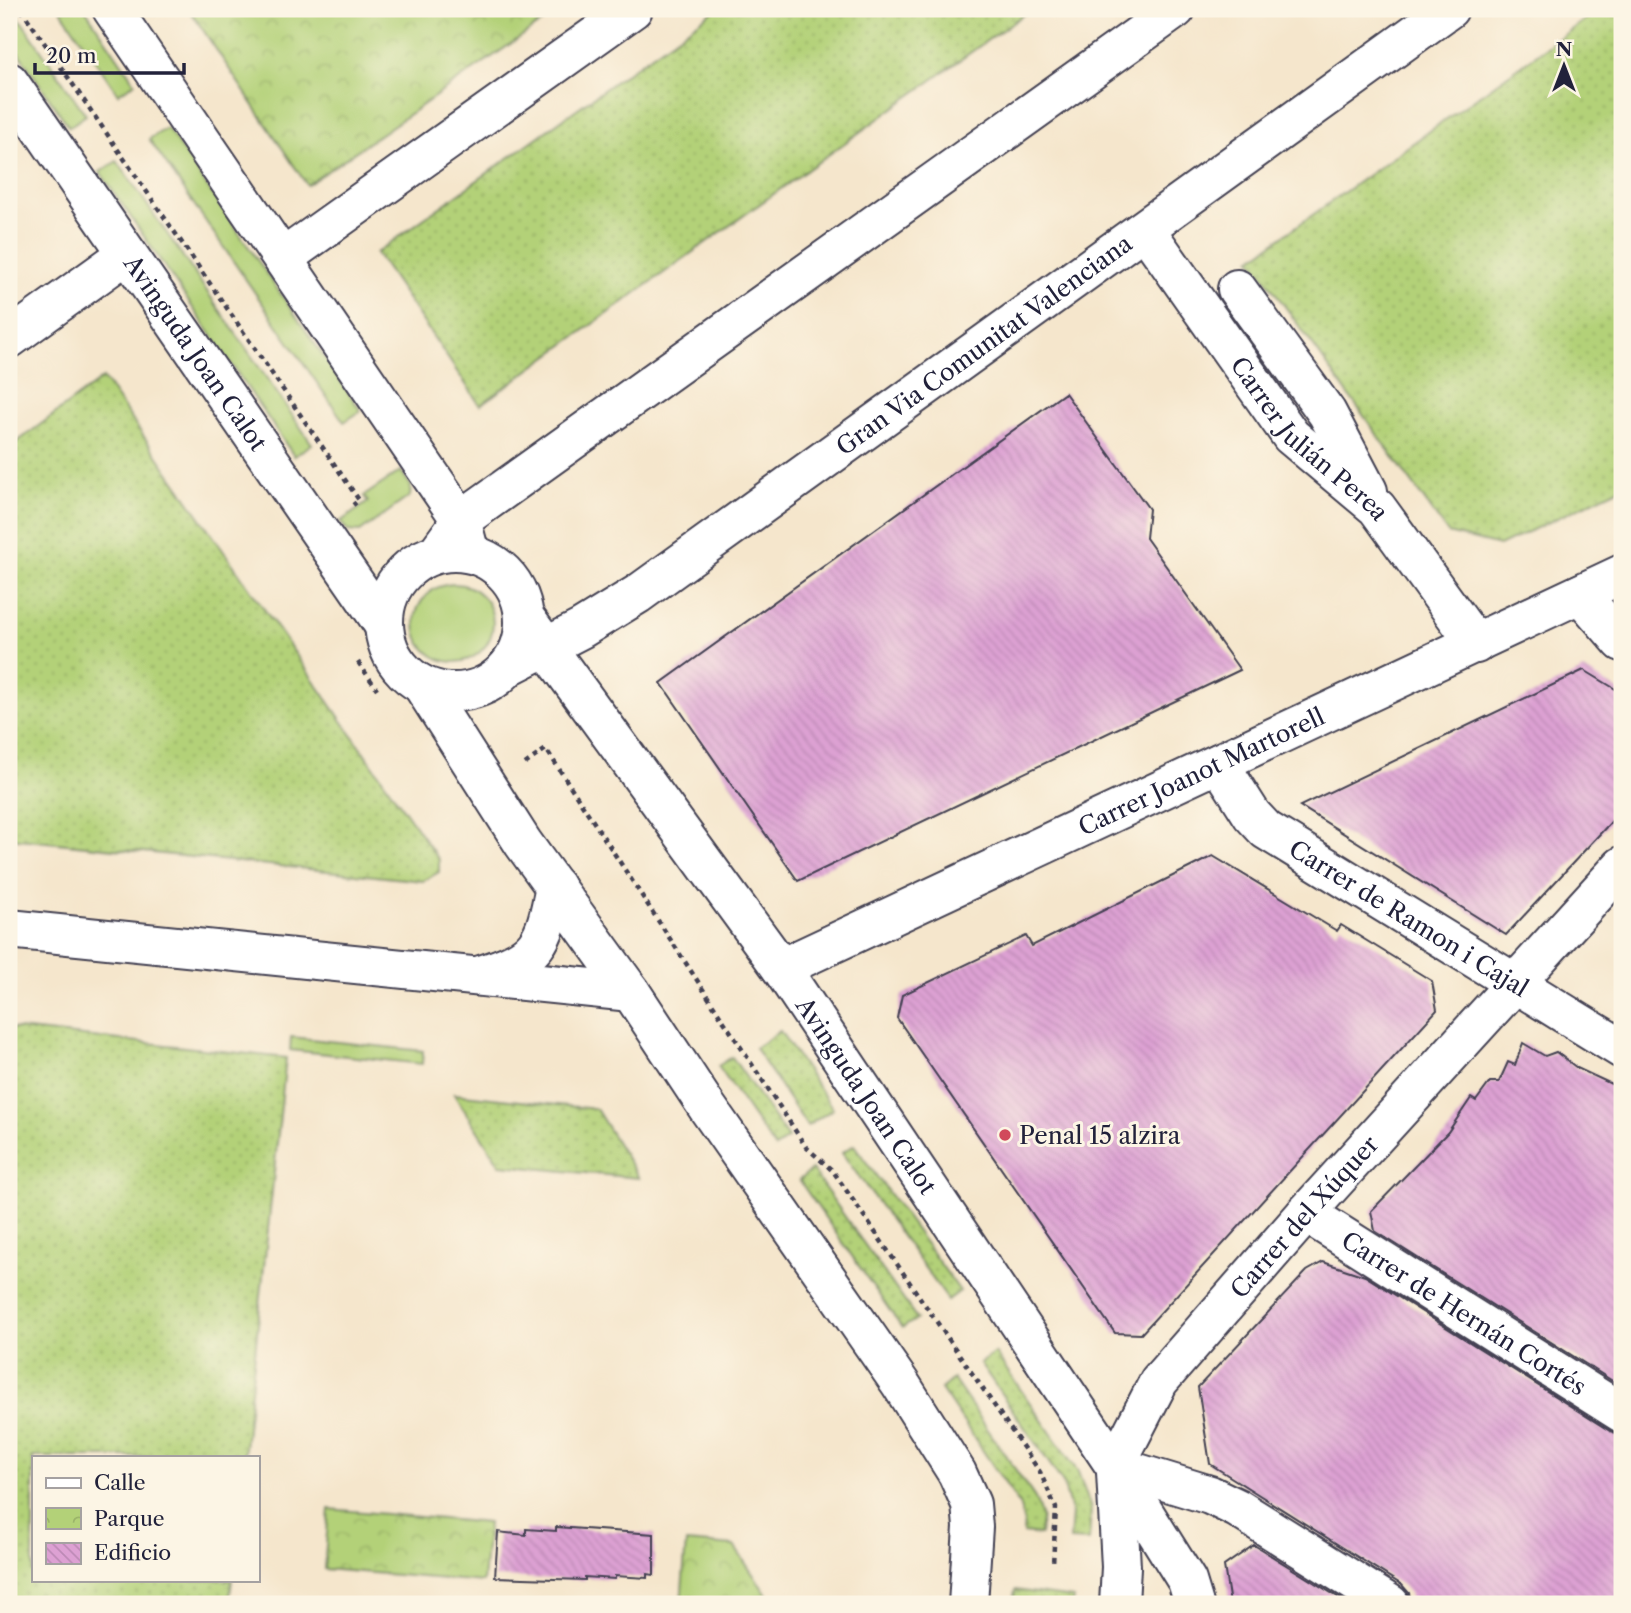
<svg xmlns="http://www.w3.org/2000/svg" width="1631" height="1613" viewBox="0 0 1631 1613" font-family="'Libre Caslon Text',serif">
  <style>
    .grass { fill: url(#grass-dots); stroke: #6a7a5a; stroke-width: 2 }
    .park { fill: url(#park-crowns); stroke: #6a7a5a; stroke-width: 2 }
    .garden { fill: #b3d178; stroke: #6a7a5a; stroke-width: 2 }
    .building { fill: url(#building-back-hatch) }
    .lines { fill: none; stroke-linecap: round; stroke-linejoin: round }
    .minor-casing { stroke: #423f51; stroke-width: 42 }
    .path { stroke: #423f51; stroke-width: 4.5; stroke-dasharray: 5 5; stroke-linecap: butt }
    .minor { stroke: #fff; stroke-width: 38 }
    .poi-dot { fill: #d1495b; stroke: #fcf5e5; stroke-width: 2.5 }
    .labels { text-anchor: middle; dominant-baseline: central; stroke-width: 6; stroke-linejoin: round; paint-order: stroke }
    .street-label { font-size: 24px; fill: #22223b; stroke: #fcf5e5 }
    .poi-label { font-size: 24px; fill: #22223b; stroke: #fcf5e5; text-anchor: start }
  </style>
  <defs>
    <pattern id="grass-dots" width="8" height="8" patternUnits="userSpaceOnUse" patternTransform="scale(1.75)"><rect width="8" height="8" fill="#b3d178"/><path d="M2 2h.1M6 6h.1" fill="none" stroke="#9ab369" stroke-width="1.8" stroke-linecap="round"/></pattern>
    <pattern id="park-crowns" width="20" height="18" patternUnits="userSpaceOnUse" patternTransform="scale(1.75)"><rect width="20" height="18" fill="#b3d178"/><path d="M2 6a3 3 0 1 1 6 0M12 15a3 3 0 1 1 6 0" fill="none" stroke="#9ab369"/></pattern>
    <pattern id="building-back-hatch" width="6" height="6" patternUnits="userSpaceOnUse" patternTransform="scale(1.75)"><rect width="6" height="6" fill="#dda1d3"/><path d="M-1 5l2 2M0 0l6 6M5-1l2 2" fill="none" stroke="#bd8ab6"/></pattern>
  </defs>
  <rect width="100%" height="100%" fill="#fcf5e5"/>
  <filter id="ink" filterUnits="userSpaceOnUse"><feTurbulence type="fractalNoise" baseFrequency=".0143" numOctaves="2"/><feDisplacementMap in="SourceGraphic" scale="14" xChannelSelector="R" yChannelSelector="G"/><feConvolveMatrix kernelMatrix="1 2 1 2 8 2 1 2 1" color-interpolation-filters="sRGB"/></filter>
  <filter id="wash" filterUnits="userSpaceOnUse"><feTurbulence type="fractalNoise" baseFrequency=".00686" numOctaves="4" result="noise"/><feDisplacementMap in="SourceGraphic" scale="28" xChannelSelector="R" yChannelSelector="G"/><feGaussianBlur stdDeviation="1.57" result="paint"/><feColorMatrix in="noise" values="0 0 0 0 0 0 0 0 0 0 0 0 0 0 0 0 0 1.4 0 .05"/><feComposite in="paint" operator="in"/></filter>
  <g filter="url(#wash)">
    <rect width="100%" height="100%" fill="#f5e6cc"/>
    <path class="grass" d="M716,9H1031L480,405L376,253Z
      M1600,9H1622V487L1499,546L1448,533L1251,259Z
      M103,378L439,860V872L423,881L9,838V448Z
      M9,1028L286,1058L244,1457H33V1580H232L229,1604H9Z
      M780,1031L833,1109L807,1126L755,1048Z
      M732,1057L788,1138L775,1148L718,1066Z
      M454,1094L596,1109L639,1178L500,1165Z
      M854,1145L960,1291L948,1300L842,1153Z
      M812,1170L917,1319L902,1328L799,1180Z
      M995,1353L1078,1472L1091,1509L1089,1541L1070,1540L1072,1514L1063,1483L980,1363Z
      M953,1379L1035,1498L1042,1518L1040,1535L1023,1533L1024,1521L1019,1504L941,1389Z
      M1015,1590L1074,1598L1073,1604H1013Z"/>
    <path class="park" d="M189,9H561L307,185Z
      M329,1509L488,1523L483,1582L324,1569Z
      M686,1542L734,1546L773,1604L681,1603Z"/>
    <path class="garden" d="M9,9H13L86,115L69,127L9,39Z
      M60,9H85L135,83L118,94Z
      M167,128L361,411L344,422L149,139Z
      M117,161L312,444L294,456L100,172Z
      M401,471L411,486L410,496L360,532L348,531L340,522L368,502L364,496Z
      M415 623a39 39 0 1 1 78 0a39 39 0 1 1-78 0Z
      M291,1037L423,1051L422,1064L290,1050Z"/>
    <g id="blocks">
      <path class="building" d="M1065,393L1149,509L1146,538L1240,670L798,881L661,683Z
        M1584,670L1622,693V810L1506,935L1300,806Z
        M1213,856L1337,931L1341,925L1432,981L1437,1010L1141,1334L1115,1333L897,1018L902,995L1026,936L1032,946Z
        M1523,1043L1545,1056L1556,1052L1577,1068L1622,1089V1387L1375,1231L1371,1211L1448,1132L1471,1098L1476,1101L1490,1082H1499L1508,1062L1515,1065Z
        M1323,1262L1365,1276L1610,1431L1622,1435V1604H1412L1409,1593L1402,1585L1210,1464L1198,1387L1307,1271Z
        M556,1527L654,1534V1575L647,1574V1578L615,1576V1579L585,1577V1580L495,1577L498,1532L526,1535V1529L556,1531Z
        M1254,1545L1349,1604H1230L1224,1566Z"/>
    </g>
  </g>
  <g filter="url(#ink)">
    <use href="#blocks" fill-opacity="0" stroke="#423f51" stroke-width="2"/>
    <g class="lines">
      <defs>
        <g id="minor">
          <path d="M112,9L461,520L468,546"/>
          <path id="s1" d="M9,82L383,624"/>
          <path id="s2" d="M1145,229L1291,436L1377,508L1476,644"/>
          <path d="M283,258L633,9"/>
          <path d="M1237,289L1327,413L1368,491"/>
          <path d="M9,339L127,254"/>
          <circle cx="454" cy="622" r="70"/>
          <path d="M437,553L461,520L1176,9"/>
          <path d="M1580,594L1622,642"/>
          <path id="s3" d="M526,619L781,968L1115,1466L1187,1581L1194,1604"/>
          <path id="s4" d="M511,665L581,629L638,594L1449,9"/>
          <path d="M422,685L523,843L631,992L707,1107L900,1383L957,1473L971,1504L973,1527L968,1604"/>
          <path id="s5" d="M1219,763L1252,815L1266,830L1622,1049"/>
          <path d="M9,929L631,992"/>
          <path id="s6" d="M781,968L1622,574"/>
          <path d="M481,975C539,957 544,944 555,886"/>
          <path id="s7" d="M1306,1213L1622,1413"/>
          <path id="s8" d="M1115,1466L1159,1381L1306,1213L1622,866"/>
          <path d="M1115,1466L1210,1495L1237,1508L1390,1604"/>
          <path d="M1116,1472L1121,1567L1119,1604"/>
        </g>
      </defs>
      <use href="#minor" class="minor-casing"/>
      <path class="path" d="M21,9L359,500L353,505
        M358,662L377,689
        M525,764L546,749L806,1147L833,1171L1040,1472L1056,1508L1053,1564"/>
      <use href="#minor" class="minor"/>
    </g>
  </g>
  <circle class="poi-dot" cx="1005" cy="1135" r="7"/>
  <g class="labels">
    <g class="street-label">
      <text stroke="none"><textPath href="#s4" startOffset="572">Gran Via Comunitat Valenciana</textPath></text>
      <text stroke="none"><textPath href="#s1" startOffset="329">Avinguda Joan Calot</textPath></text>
      <text stroke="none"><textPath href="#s2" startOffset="268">Carrer Julián Perea</textPath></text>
      <text stroke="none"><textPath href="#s6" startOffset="464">Carrer Joanot Martorell</textPath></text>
      <text stroke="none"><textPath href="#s5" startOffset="250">Carrer de Ramon i Cajal</textPath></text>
      <text stroke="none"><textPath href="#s3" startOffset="586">Avinguda Joan Calot</textPath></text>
      <text stroke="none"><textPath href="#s8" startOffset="315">Carrer del Xúquer</textPath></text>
      <text stroke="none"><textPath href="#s7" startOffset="187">Carrer de Hernán Cortés</textPath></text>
    </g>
    <g class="poi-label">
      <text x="1019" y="1135">Penal 15 alzira</text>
    </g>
  </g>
  <rect width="1631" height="1613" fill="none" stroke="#fcf5e5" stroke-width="35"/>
  <rect x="32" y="1456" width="228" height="126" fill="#fcf5e5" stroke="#a5a1a1" stroke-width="2"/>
  <rect x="46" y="1478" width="35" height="10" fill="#ffffff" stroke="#a5a1a1" stroke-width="2"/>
  <text x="94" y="1490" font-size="21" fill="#22223b">Calle</text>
  <rect x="46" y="1508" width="35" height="21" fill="url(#park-crowns)" stroke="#a5a1a1" stroke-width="2"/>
  <text x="94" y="1526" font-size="21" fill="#22223b">Parque</text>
  <rect x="46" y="1543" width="35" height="21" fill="url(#building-back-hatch)" stroke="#a5a1a1" stroke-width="2"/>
  <text x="94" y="1560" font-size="21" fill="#22223b">Edificio</text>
  <g transform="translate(1564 66)" stroke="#fcf5e5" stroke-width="5" paint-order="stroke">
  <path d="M0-5L12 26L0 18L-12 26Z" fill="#22223b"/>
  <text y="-10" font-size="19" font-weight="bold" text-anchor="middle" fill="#22223b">N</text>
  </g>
  <path d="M35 63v10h149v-10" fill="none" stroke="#22223b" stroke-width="3.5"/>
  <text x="46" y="63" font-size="21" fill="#22223b" stroke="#fcf5e5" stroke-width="5" paint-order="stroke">20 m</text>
</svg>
